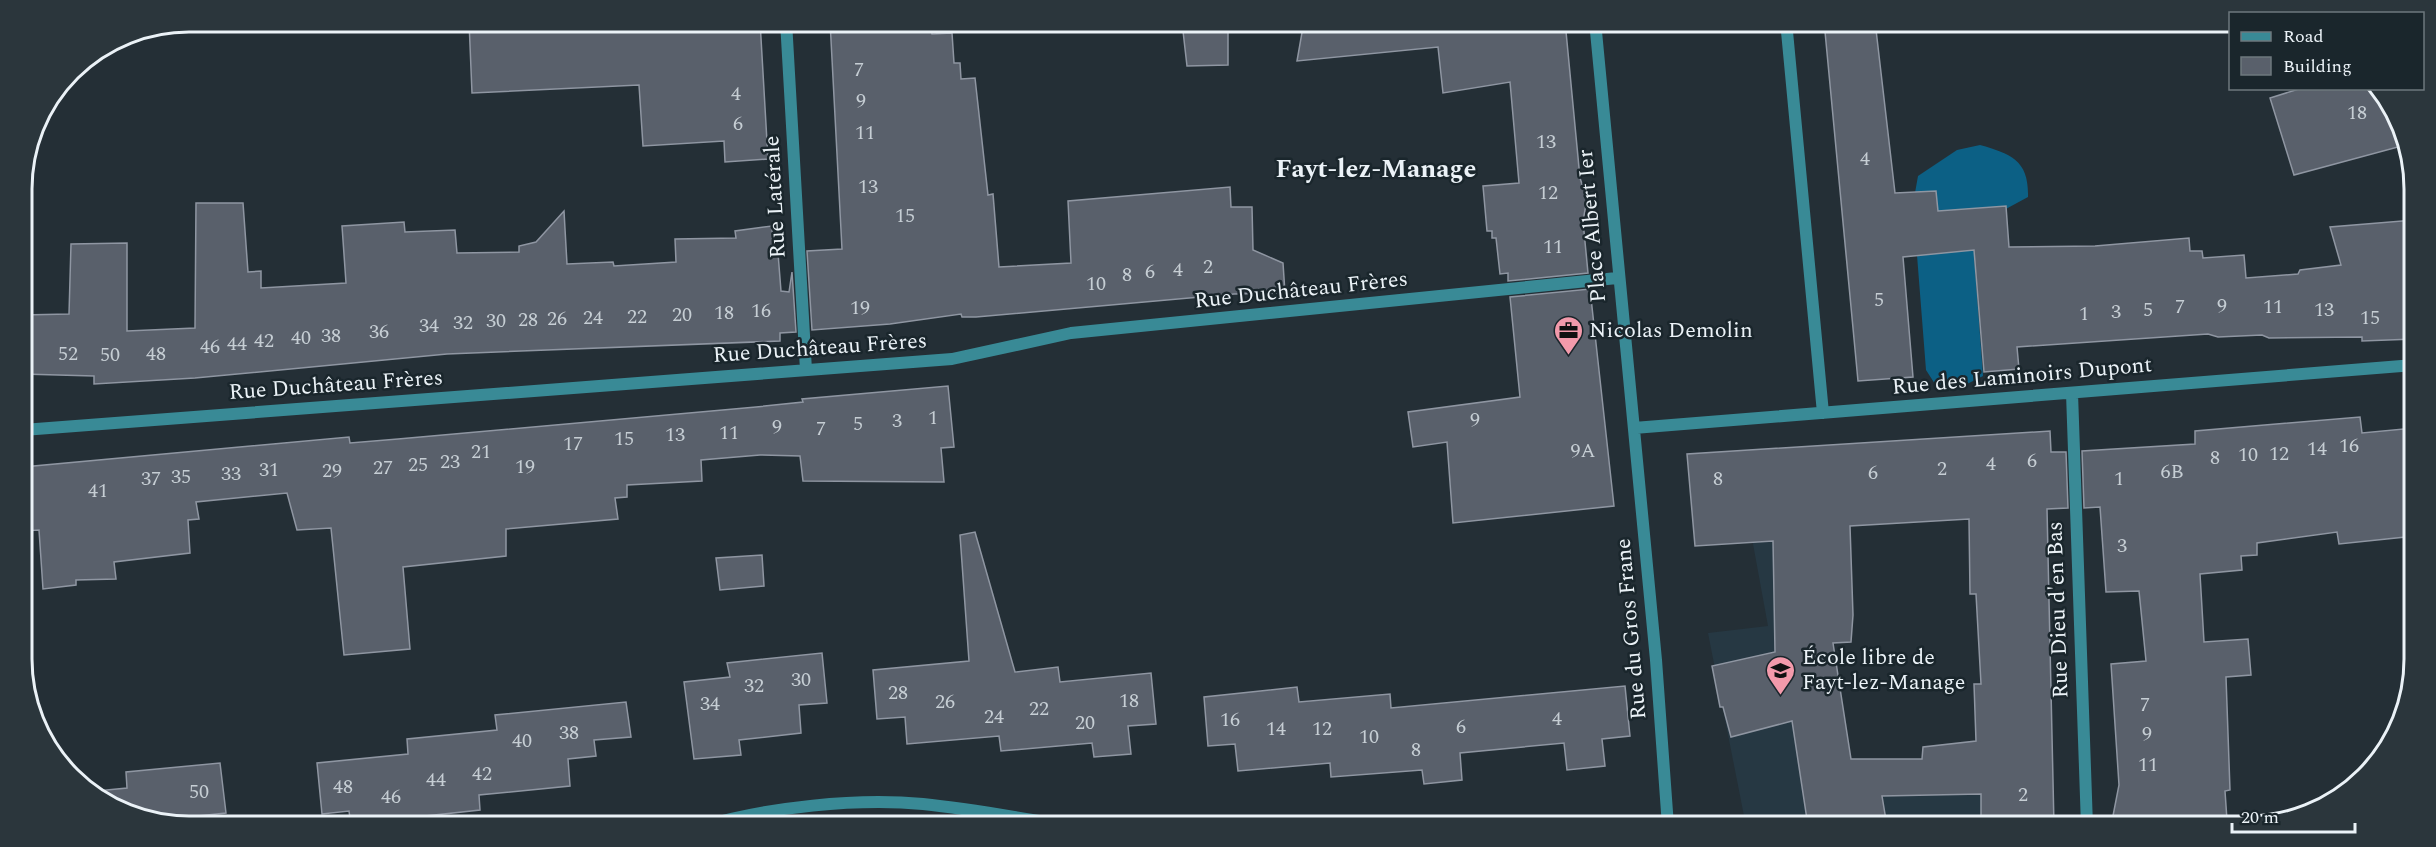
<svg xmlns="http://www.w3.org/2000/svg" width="2436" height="847" viewBox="0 0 2436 847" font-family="Spectral,serif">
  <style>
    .built { fill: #263843 }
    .forest { fill: #0c6085 }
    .building { fill: #59606b; stroke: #8f96a2; stroke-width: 1.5; fill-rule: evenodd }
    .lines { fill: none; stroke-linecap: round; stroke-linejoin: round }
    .minor { stroke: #398a96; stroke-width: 12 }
    .labels { text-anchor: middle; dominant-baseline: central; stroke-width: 5; stroke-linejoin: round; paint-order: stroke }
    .number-label { font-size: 20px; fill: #c6ced4 }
    .street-label { font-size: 22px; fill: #ebf2f7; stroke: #1a262c }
    .poi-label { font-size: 22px; fill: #ebf2f7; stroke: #1a262c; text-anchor: start }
    .quarter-label { font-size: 26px; font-weight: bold; fill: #ebf2f7; stroke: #1a262c }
    .rim { fill: none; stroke: #ebf2f7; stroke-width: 3 }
  </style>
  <rect width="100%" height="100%" fill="#242f36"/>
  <path class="built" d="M1831,445L1826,600L1851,759L2052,764L2054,826H1746L1708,633L1768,626L1747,511L1745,450Z"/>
  <path class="forest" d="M1980,145C2012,154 2029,161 2028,197L2004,210L1971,213L1983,376L1965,385L1935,384L1926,370L1913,204L1918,176L1957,150Z"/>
  <path class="building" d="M469,21H760L768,159L725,162L724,141L643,146L639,85L472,93Z
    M830,21H908L909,31L931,29L932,34L952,33L954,63H960L961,79L975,78L988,195L993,194L999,267L1071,263L1068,201L1230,187L1231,207H1252L1253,250L1283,263L1285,293L1234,294L976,317H962L961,314L890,324L812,330L807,251L842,249Z
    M1304,21H1565L1580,178L1587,199L1583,221L1588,273L1508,281V273L1500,274L1496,238H1492V231H1487L1483,186L1519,183L1510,82L1443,93L1438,47L1297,61Z
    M1824,21H1875L1895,193L1936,191L1938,211L2006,206L2009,247L2095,246L2189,238L2190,251H2202L2203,258L2244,255L2246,278L2298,274L2300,270L2341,265L2330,227L2414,220V339L2362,341V337L2269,338L2262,335L2218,337L2208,334L2017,347L2019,369L1984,372L1974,250L1903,257L1913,377L1858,381Z
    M1228,27V65L1187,66L1183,31Z
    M2302,88H2378L2396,128L2394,131L2398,147L2294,175L2270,98Z
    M196,203H243L248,272L261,271V288L346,283L342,226L404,222L405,232L455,230L457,253L519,252V246L536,242L564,211L567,264L613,262L614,266L676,262L675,239L736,238L735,231L772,226L773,253H778L781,291L789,292L792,272L796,332L780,333V341L447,354L195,378L94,384V376L22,374V315L69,314L71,244L127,243V331L195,328Z
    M1590,289L1614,506L1453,523L1447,442L1413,447L1408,412L1520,397L1510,297Z
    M948,386L954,447L941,448L944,482L803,481L800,456L760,455L701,460L702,481L627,485V497L615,498L618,519L506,529V556L403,567L410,649L344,655L331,528L297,530L287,493L196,502L199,519L188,520L190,553L114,562L116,579L76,580V585L43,589L39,530L23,531V467L349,437L350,443L398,439L756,407L803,402L802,399Z
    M2360,417L2362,433L2414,428L2415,536L2339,544L2337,532L2257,543V555L2241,556L2242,570L2200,574L2204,642L2248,639L2251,675L2226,677L2230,790L2225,791L2227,820H2219V826H2111L2119,785L2111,664L2146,661L2139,591L2106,592L2100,507L2084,508L2082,451L2195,444V431Z
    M2050,431L2051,452H2066L2068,508L2047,509L2054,826H1981V794L1882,796L1887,826H1808L1792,721L1731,737L1723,707H1720L1712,666L1775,652L1773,541L1695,546L1687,454ZM1969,519L1970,594H1976L1981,684H1974L1976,741L1923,747L1922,759H1851L1833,643L1851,642L1853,615L1850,526Z
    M975,532L1015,672L1058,667L1060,682L1151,673L1156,724L1128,726L1131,754L1094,757L1092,743L1001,751L999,736L907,744L905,717L877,719L873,670L969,661L960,535Z
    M762,555L764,586L720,590L716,558Z
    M822,653L827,703L799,705L801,733L739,740L741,755L694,759L684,682L730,677L727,663Z
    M1625,686L1630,736L1602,739L1605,766L1567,770L1564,743L1460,753L1462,780L1424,784L1422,770L1331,777L1330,763L1238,771L1235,744L1208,746L1204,697L1297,687L1299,702L1390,694L1391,708Z
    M626,702L631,737L594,740L596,756L568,759L570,786L479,795L480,810L389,820L390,826H351L349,811L322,814L317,763L408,754L407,739L497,730L495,715Z
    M220,763L226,813L198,816V826L135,817L96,791L127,788L126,772Z"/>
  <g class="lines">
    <path class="minor" d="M786,21L806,370
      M1595,21L1656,660L1668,826
      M1786,21L1823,413
      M2072,393L2087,826
      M1634,428L2414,365
      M23,430L952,359L1071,333L1617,278
      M704,826C770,807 855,798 923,804C972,809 1020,818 1068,826"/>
  </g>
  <defs>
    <symbol id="office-pin" viewBox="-11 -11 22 30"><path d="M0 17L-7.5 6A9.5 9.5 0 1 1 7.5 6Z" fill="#f39aab" stroke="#1a262c"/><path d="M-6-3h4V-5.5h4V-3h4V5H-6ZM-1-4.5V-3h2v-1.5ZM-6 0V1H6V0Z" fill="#111"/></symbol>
    <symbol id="school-pin" viewBox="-11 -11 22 30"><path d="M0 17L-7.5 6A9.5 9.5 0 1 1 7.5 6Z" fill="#f39aab" stroke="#1a262c"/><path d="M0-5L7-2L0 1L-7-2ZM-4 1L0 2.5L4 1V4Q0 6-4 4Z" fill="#111"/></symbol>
  </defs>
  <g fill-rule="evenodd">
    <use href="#office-pin" x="1552" y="314" width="33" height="45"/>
    <use href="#school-pin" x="1764" y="654" width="33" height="45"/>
  </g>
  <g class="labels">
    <g class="number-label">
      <text x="859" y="70">7</text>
      <text x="736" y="94">4</text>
      <text x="861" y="101">9</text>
      <text x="2357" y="113">18</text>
      <text x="738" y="124">6</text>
      <text x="865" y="133">11</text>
      <text x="1546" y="142">13</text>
      <text x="1865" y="159">4</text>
      <text x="868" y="187">13</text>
      <text x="1548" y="193">12</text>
      <text x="905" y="216">15</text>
      <text x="1553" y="247">11</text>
      <text x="1208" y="267">2</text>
      <text x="1178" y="270">4</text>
      <text x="1150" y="272">6</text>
      <text x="1127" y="275">8</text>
      <text x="1096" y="284">10</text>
      <text x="1879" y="300">5</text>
      <text x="2222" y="306">9</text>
      <text x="2180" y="307">7</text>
      <text x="2273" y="307">11</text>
      <text x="860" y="308">19</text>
      <text x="2148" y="310">5</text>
      <text x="2324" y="310">13</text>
      <text x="761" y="311">16</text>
      <text x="2116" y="312">3</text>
      <text x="724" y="313">18</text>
      <text x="2084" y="314">1</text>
      <text x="682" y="315">20</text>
      <text x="637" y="317">22</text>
      <text x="593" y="318">24</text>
      <text x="2370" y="318">15</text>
      <text x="557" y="319">26</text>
      <text x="528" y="320">28</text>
      <text x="496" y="321">30</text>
      <text x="463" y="323">32</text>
      <text x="429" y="326">34</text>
      <text x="379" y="332">36</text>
      <text x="331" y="336">38</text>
      <text x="301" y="338">40</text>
      <text x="264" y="341">42</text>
      <text x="237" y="344">44</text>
      <text x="210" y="347">46</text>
      <text x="68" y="354">52</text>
      <text x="156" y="354">48</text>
      <text x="110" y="355">50</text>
      <text x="933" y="418">1</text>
      <text x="1475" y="420">9</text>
      <text x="897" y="421">3</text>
      <text x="858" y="424">5</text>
      <text x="777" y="427">9</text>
      <text x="821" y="429">7</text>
      <text x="729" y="433">11</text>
      <text x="675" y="435">13</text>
      <text x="624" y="439">15</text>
      <text x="573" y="444">17</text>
      <text x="2349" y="446">16</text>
      <text x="2317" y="449">14</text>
      <text x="1583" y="451">9A</text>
      <text x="481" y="452">21</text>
      <text x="2279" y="454">12</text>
      <text x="2248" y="455">10</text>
      <text x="2215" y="458">8</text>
      <text x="2032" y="461">6</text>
      <text x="450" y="462">23</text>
      <text x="1991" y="464">4</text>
      <text x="418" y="465">25</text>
      <text x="525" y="467">19</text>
      <text x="383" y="468">27</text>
      <text x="1942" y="469">2</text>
      <text x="269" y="470">31</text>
      <text x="332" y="471">29</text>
      <text x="2172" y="472">6B</text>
      <text x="1873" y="473">6</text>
      <text x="231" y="474">33</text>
      <text x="181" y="477">35</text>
      <text x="151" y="479">37</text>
      <text x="1718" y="479">8</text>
      <text x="2119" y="479">1</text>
      <text x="98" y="491">41</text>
      <text x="2122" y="546">3</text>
      <text x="801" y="680">30</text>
      <text x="754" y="686">32</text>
      <text x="898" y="693">28</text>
      <text x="1129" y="701">18</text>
      <text x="945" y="702">26</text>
      <text x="710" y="704">34</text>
      <text x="2145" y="705">7</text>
      <text x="1039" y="709">22</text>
      <text x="994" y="717">24</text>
      <text x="1557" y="719">4</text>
      <text x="1230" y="720">16</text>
      <text x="1085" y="723">20</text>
      <text x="1461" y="727">6</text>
      <text x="1276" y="729">14</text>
      <text x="1322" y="729">12</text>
      <text x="569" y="733">38</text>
      <text x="2147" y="734">9</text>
      <text x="1369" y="737">10</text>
      <text x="522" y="741">40</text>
      <text x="1416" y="750">8</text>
      <text x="2148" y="765">11</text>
      <text x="482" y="774">42</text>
      <text x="436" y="780">44</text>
      <text x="343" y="787">48</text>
      <text x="199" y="792">50</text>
      <text x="2023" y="795">2</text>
      <text x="391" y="797">46</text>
    </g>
    <g class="street-label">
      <text transform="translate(775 197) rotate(-93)">Rue Latérale</text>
      <text transform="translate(1592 226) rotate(-95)">Place Albert Ier</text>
      <text transform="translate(1301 290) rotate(-6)">Rue Duchâteau Frères</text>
      <text transform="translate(820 348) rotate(-4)">Rue Duchâteau Frères</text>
      <text transform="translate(2022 376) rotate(-5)">Rue des Laminoirs Dupont</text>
      <text transform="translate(336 385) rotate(-4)">Rue Duchâteau Frères</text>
      <text transform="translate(2058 610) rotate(-92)">Rue Dieu d'en Bas</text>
      <text transform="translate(1631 629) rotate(-95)">Rue du Gros Frane</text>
    </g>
    <g class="poi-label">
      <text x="1589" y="330">Nicolas Demolin</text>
      <text x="1802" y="657">École libre de<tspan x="1802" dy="25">Fayt-lez-Manage</tspan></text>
    </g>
    <g class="quarter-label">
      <text x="1376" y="169">Fayt-lez-Manage</text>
    </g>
  </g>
  <path d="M0 0H2436V847H0ZM189 32H2247A157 157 0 0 1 2404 189V659A157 157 0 0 1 2247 816H189A157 157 0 0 1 32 659V189A157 157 0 0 1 189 32Z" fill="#2b363c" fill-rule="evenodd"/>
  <path class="rim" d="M189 32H2247A157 157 0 0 1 2404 189V659A157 157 0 0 1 2247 816H189A157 157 0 0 1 32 659V189A157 157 0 0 1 189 32Z"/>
  <rect x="2229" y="12" width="195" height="78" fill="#1a262c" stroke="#6e787d" stroke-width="1.5"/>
  <rect x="2241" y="32" width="30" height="9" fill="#398a96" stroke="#6e787d" stroke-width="1.5"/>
  <text x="2283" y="42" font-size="18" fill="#ebf2f7">Road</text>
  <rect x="2241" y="57" width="30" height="18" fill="#59606b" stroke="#6e787d" stroke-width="1.5"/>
  <text x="2283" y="72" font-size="18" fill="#ebf2f7">Building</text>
  <path d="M2232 823v9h123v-9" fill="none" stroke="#ebf2f7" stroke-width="3"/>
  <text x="2241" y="823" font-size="18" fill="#ebf2f7" stroke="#1a262c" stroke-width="4.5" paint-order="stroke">20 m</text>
</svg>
